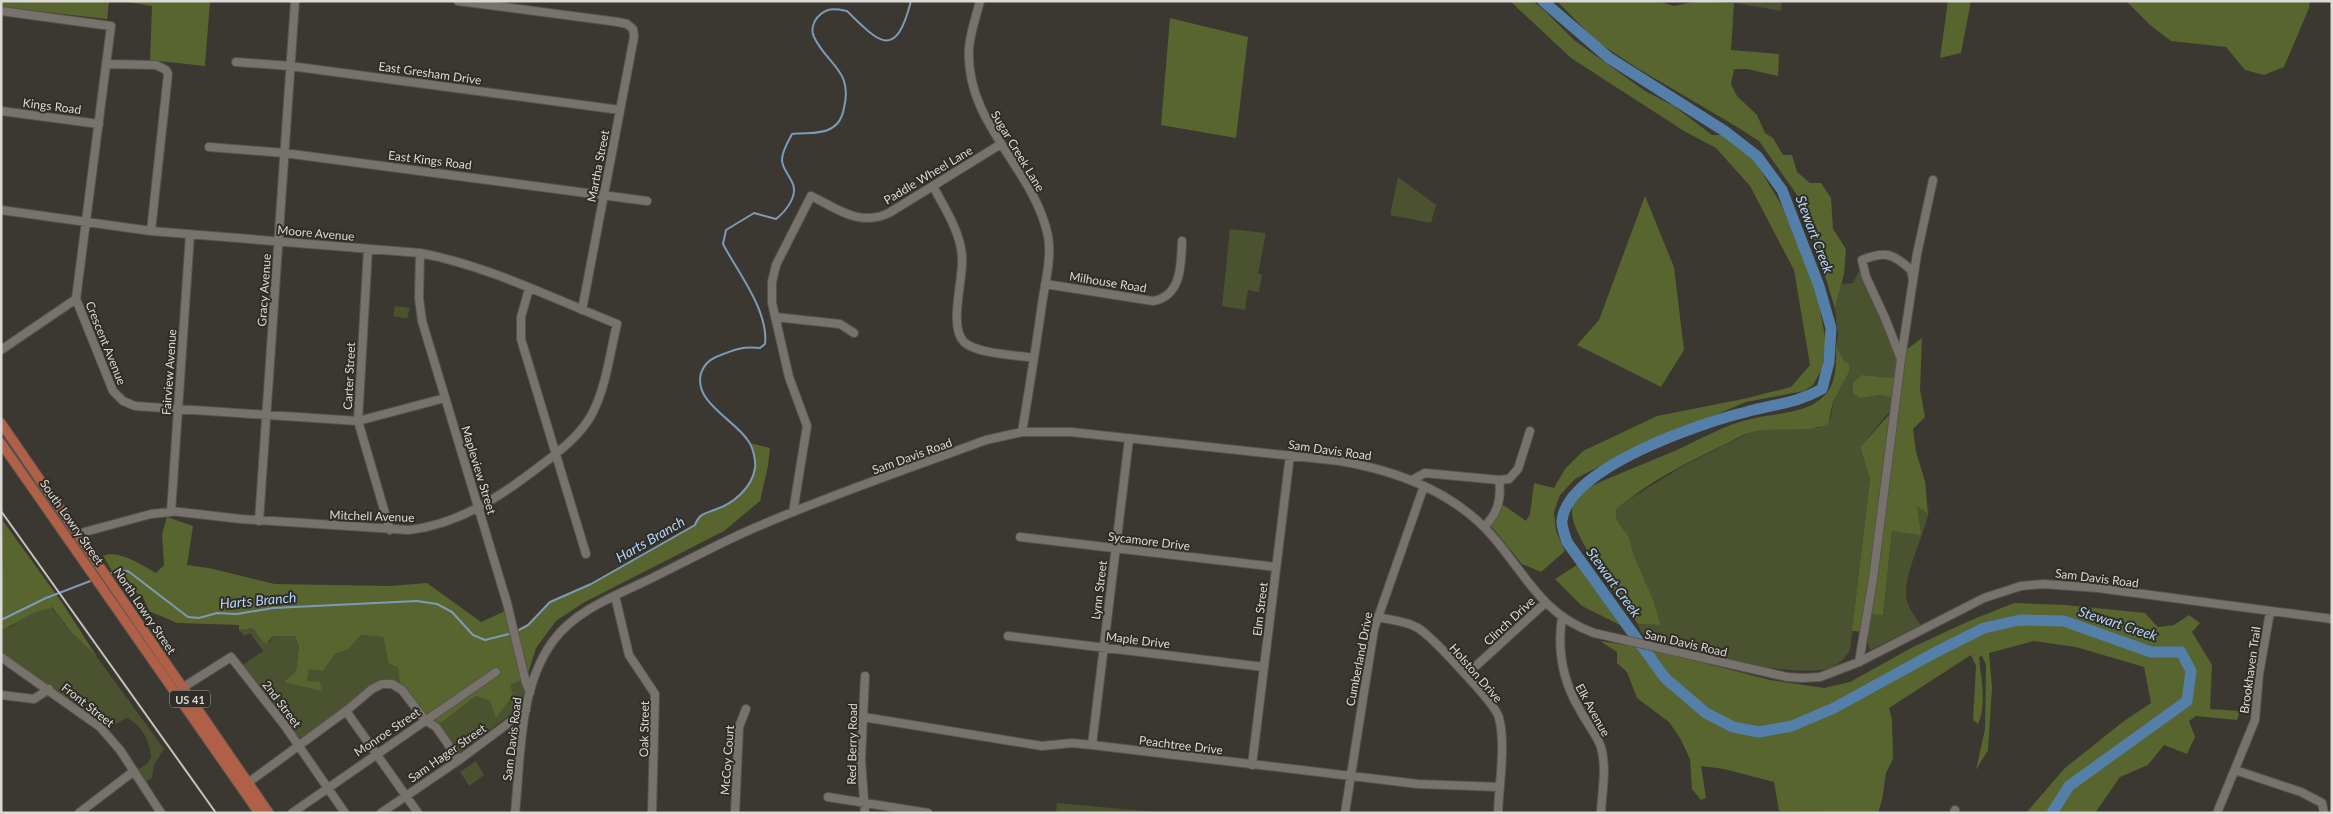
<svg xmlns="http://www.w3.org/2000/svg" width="2333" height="814" viewBox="0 0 2333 814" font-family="Lato,sans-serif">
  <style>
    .green { fill: #4a5230 }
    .forest { fill: #59652f }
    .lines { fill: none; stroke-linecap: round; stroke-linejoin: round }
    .stream { stroke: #7d9ab6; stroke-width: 2 }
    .river { stroke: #547fa8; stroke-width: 11 }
    .minor-casing { stroke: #56534e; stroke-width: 10 }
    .major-casing { stroke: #56534e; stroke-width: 11 }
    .minor { stroke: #77736c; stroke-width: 8 }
    .major { stroke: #b16048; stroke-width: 9 }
    .rail { stroke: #c6c4c0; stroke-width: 2 }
    .labels { text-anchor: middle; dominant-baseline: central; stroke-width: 4; stroke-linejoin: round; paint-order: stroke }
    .shield { fill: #302d27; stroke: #a8a6a2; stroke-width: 1 }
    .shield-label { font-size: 11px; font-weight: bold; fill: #dcdad6 }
    .street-label { font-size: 12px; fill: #dcdad6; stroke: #302d27 }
    .water-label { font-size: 14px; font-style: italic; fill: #b1d7fd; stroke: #302d27 }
  </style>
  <rect width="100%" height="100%" fill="#3b3731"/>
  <path class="green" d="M1723,1H1782L1781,11Z
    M1398,177L1436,205L1431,223L1390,215Z
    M1230,229L1266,233L1258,274H1262L1259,292L1248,290L1245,310L1222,306Z
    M1859,271C1872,289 1893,333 1896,354C1897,362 1896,371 1895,378L1862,375L1860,398L1879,395L1894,398L1889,412L1860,447L1870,479L1850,650C1846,656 1841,663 1834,666C1800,683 1685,650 1647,637L1641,632L1638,624L1661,625L1654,602L1633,553L1629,537L1616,519V510L1628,500L1683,466L1751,432L1779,428H1819L1831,417L1833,402L1849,372L1836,346L1838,335L1835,309L1842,284L1853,283Z
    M395,306L410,308L407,319L393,316Z
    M1931,499C1929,529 1901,575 1907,601C1910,610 1915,617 1921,625L1870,650L1865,633L1868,614H1883L1892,531L1917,506L1928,513Z
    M51,607L72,633L97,657L164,749L154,765L152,778L147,781L149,787L137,770L147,764L151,757C150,742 142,725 127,718L106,729L87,712L1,654L2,629L11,627L28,614L50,609Z
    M253,628L263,642H270L273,636H295L299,647L296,671L285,681L322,691L320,683L307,681L309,669L323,671L335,654L349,649L361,635L383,637L387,655L398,666L400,683L406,690L384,682L304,738L296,737L241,666L263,651L250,633L244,636L239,630Z
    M521,679L526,688L519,708L459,753L431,720L432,718L441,723L476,696L490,701L496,717L510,685Z
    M476,761L484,775L469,786L460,772Z
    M1057,803L1168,813H1056Z"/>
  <path class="forest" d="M1,1H109L107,19L1,7Z
    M121,1H210L205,66L150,60L152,6Z
    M1510,1H1533L1545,11L1574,40L1645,91L1674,106L1712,135H1724L1752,156L1782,206L1815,281L1826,343L1822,369L1813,385L1804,391L1746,402L1621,455L1575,479L1560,495L1554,512L1556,531L1565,551L1541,572L1522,564L1491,526L1502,504L1526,521L1530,514L1534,483L1554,488L1565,469L1583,451L1657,416L1743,399L1791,387L1810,365L1794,270L1750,186L1716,148L1684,131L1571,58Z
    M1557,1H1658L1674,6L1697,1L1734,3L1731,50L1779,54L1778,76L1747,69H1734L1731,84L1737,96L1757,115L1765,133L1773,138L1783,155H1792L1797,172L1810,183H1821L1831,198L1833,229L1846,249L1844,274L1835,309L1809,221L1797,195L1759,141L1734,125L1637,68L1596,41Z
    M1948,1H1971L1961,53L1940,58Z
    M2126,1H2310L2309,8L2284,67L2264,75L2245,70L2226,47L2171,41L2150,25Z
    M1170,18L1248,37L1236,138L1161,125Z
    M1645,196L1674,267L1684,350L1661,387L1577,345L1599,320Z
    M1922,338L1920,389L1925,417L1913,429L1916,452L1925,481L1928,514L1917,506L1921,535L1892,531L1883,615L1868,614L1865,632L1852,631L1870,479L1860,447L1896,407L1906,350Z
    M1836,346L1844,361L1849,364V372L1833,402L1828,424C1805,434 1777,426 1752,432C1744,434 1735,439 1728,443C1690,461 1647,482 1616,510V519L1629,537L1633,553L1654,602L1661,625L1638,624C1622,600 1572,538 1572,512C1572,502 1578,496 1585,489C1615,475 1646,463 1677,450C1701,439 1724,425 1751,419C1776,412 1807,415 1826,394C1837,382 1836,362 1836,346Z
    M1862,375L1895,378L1894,398L1879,395L1860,398L1853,393V383Z
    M750,443L770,448L768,466L760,501L724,531L583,603L556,621L536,648L527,677L510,685L513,695L496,718L490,701L476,696L441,723L424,716L400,683L398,667L389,664L383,637L361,635L349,649L335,654L323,671L309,669L307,681L320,682L322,691L284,682L296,671L299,647L295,636H273L266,644L263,642L253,628L239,630V625L177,623L149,611L143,597L118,581L103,556C118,549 142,565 156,573L164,565L162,534L167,517L193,526L187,565L209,568L275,584L389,586L427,583L481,622L505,611L510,616L514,632L528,625L550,602L591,584L695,525C699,513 704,514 715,510C733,503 755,486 755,466C756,459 752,450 750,443Z
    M3,521L63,604L97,657L72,633L52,607L50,609C28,612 20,623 1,630Z
    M1577,565L1620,625L1582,606L1555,579Z
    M2014,603L2066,605L2145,613L2158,627L2174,625L2189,615L2200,623L2192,632L2212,665L2210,709L2240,711L2237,720L2196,716L2189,721L2195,737L2187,754L2164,745L2148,765L2120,777L2095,813H2026L2065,768L2124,721L2151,703L2144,667L2076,647L2034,641L1989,653L1992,688L1988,750L1976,770L1985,729L1986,665L1982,656L1979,657C1981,677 1987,705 1978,724L1973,720L1976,666L1971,655L1889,708L1892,720L1893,759L1886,773L1882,800L1878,813L1779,811L1774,782L1724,769L1701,766L1706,798L1701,800L1692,789L1690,759L1680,738L1669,722L1637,698L1627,672L1617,663V652L1600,641L1651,649L1770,680L1824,688L1850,682L1913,647L1969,621Z"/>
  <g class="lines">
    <path class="stream" d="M109,574L117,571H128L188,617L199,618L217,613L237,614L273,608L417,601L437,604L452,612L473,635L485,640L513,633
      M1,620L46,598L93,580
      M517,631L528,625L550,602L591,584L695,525C699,514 704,514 714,510C733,504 752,488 755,468C756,461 753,448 749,442C736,420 693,403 701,373C704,365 709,360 716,357C733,350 742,346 760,348L765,344C769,311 737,271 723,244L726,230L754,213L776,219C786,211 799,195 792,182C789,175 782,168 782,160C782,151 788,142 792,134C804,132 819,135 830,129C839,124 842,118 844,108C853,70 828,66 814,37C809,26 817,14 828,10C834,8 842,10 847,11C881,45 896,59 911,1"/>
    <path class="river" d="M1543,1L1609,58L1726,132L1757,156L1782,190L1819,286L1831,328L1829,362L1822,389C1795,404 1774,404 1746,412C1700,423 1568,468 1562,520C1561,526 1565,535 1567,542L1665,678L1706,713L1733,727L1759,732L1792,726L1834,708L1936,652L1984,628L2020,620L2064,621L2151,652H2181L2191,671L2187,701L2069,786L2052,813"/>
    <defs>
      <path id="minor" d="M458,1L618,22L627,24L633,29L634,37L582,310
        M980,1C976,17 970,33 969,49C965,123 1034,168 1048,236C1052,257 1045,283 1042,304C1036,347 1029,390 1022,432
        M1,11L111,26L76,299L113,391L123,401L135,406L358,421L445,398
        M236,62L290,66L620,110
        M106,64L156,65L166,70L168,74L151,231
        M1,111L99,124
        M209,147L284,153L647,201
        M933,186C945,209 960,231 962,256C964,279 948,326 964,342C977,354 1016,355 1034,358
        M1,210L151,231L420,253C486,265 554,299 617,324C610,353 606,386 593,412C582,434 560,451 540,466C501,496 460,524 409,530L241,519L171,511
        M368,249L358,421L390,530
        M420,253L419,298L422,321L507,603L526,683L530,692
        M1913,280L1911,270C1893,253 1885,251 1862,260L1866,277L1885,318L1901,359L1917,254L1933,180
        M1045,284L1153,301C1182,296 1181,264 1182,241
        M529,289L521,317V339L586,554
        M775,317L840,324L854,333
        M1,350L76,299
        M1412,480L1425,473L1499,480L1509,479L1518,469L1530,431
        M793,512L807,426L789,377L772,303V282L776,265L811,196C838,209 859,227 889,213L1001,144
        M259,521L295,1
        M1484,527C1497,514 1502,500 1499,480
        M77,534L151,514L171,512L190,234
        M1020,537L1276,567
        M615,596L629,655L655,694L652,813
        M1377,617C1390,620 1406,621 1418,628C1430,635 1497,705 1499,718C1506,745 1499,784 1498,813
        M1562,617C1557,650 1563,682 1580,710C1586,722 1597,735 1601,747C1607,768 1602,791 1601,813
        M1008,636L1264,667
        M1,657L100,727L120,750L161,813
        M1859,662L1873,579L1901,359
        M1466,675L1545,603
        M865,676L861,760L865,813
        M182,688L231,657L285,726L345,813
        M1,695L34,699L49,689
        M346,711L418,813
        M863,717L1042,746L1072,743L1092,745L1418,784L1499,787
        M1092,745L1129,439
        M1252,765L1290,455
        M2235,770L2301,792L2322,803L2324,813
        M245,785L346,711L372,689L382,684H392L402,690L425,720L436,727L459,760
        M828,797L928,813
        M79,813L134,771
        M292,813L496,672
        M381,813L459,760L526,710
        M515,813C521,757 518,689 553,641C576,609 620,594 654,577C689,560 723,541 759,526C833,494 910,468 986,440L1022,432H1071L1340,461C1393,470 1447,489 1486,529C1523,568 1539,614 1594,633L1787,677L1803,678L1820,677L1859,662L1984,598L2021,586L2043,584L2098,588L2332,619
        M735,813L739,727L746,709
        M1345,813L1374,629L1424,486
        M1954,813L1955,810
        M2217,813L2255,720L2259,674L2270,612"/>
      <path id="major" d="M1,423L269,813
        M1,443L259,813"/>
    </defs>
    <use href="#minor" class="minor-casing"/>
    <use href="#major" class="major-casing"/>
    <use href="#minor" class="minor"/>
    <use href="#major" class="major"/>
    <path class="rail" d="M1,511L216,813"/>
  </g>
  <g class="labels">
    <rect class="shield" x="170" y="690.5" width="40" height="17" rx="4"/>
    <g class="shield-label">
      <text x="190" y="699">US 41</text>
    </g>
    <g class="street-label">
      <text transform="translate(430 73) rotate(8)">East Gresham Drive</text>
      <text transform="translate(52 106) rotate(7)">Kings Road</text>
      <text transform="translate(1018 151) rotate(59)">Sugar Creek Lane</text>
      <text transform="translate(430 160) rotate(7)">East Kings Road</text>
      <text transform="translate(598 166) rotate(-79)">Martha Street</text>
      <text transform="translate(928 175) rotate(-31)">Paddle Wheel Lane</text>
      <text transform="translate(316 233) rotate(5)">Moore Avenue</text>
      <text transform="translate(1108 282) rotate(9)">Milhouse Road</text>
      <text transform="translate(264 290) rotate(-86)">Gracy Avenue</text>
      <text transform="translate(106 343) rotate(68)">Crescent Avenue</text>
      <text transform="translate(169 372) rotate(-86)">Fairview Avenue</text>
      <text transform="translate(349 376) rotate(-87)">Carter Street</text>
      <text transform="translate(1330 450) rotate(8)">Sam Davis Road</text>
      <text transform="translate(912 456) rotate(-20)">Sam Davis Road</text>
      <text transform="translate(479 470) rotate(73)">Mapleview Street</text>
      <text transform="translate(372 516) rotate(2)">Mitchell Avenue</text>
      <text transform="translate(72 522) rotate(55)">South Lowry Street</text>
      <text transform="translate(1149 541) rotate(7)">Sycamore Drive</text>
      <text transform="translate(2097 578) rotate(7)">Sam Davis Road</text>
      <text transform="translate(1099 590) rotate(-83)">Lynn Street</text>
      <text transform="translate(1260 609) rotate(-83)">Elm Street</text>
      <text transform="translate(145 611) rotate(56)">North Lowry Street</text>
      <text transform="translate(1509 621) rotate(-43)">Clinch Drive</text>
      <text transform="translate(1138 640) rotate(7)">Maple Drive</text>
      <text transform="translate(1686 643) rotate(13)">Sam Davis Road</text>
      <text transform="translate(1359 659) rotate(-79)">Cumberland Drive</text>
      <text transform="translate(2250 670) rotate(-82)">Brookhaven Trail</text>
      <text transform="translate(1476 673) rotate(49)">Holston Drive</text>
      <text transform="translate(282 704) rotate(53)">2nd Street</text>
      <text transform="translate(88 705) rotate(38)">Front Street</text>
      <text transform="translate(1593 710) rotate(61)">Elk Avenue</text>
      <text transform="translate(644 729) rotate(-89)">Oak Street</text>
      <text transform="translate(387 732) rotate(-34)">Monroe Street</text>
      <text transform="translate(512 739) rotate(-83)">Sam Davis Road</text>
      <text transform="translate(852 744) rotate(-89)">Red Berry Road</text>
      <text transform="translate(1181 745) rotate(7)">Peachtree Drive</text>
      <text transform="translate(447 753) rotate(-35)">Sam Hager Street</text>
      <text transform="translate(727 760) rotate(-86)">McCoy Court</text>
    </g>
    <g class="water-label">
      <text transform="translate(1815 234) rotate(69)">Stewart Creek</text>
      <text transform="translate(650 539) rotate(-30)">Harts Branch</text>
      <text transform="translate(1614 582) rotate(54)">Stewart Creek</text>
      <text transform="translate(258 600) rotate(-5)">Harts Branch</text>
      <text transform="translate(2118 623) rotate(18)">Stewart Creek</text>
    </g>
  </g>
  <rect width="2333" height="814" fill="none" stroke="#dcdad6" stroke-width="5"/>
</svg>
